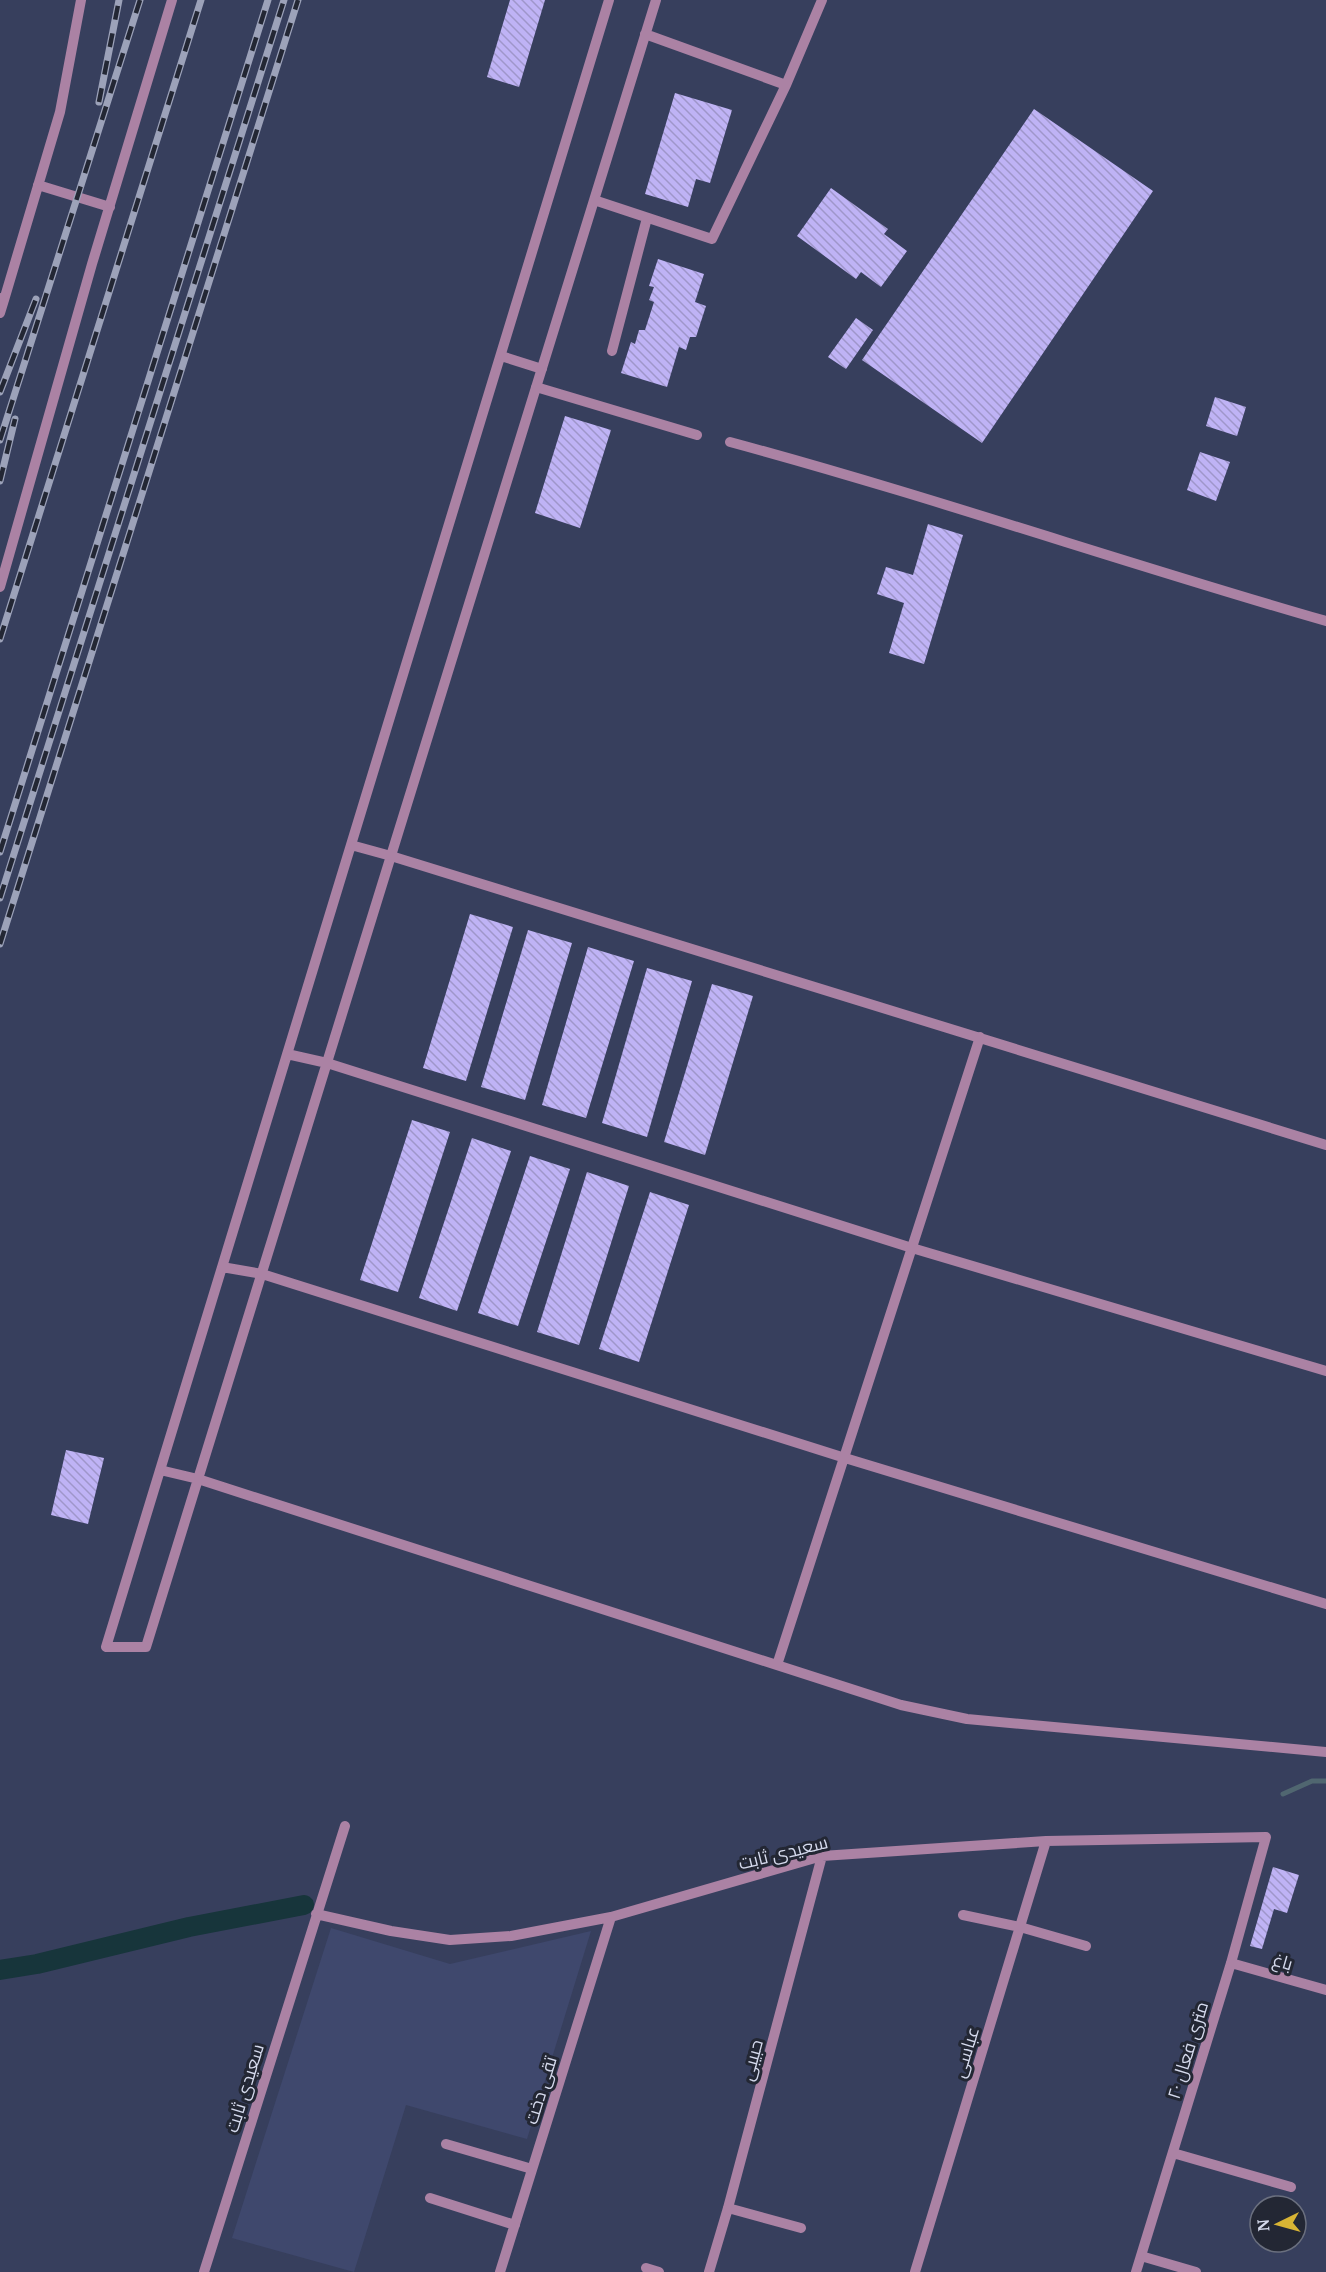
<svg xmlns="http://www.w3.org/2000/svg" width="1326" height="2272" viewBox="0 0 1326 2272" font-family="'PT Serif',Cairo,serif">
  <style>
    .built { fill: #3f486d }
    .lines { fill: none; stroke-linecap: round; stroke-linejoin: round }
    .stream { stroke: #506670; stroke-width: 5 }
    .canal { stroke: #17353b; stroke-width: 20 }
    .building { fill: url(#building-back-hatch) }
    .minor { stroke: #ab82a4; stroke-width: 10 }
    .rail-casing { stroke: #9ca2b9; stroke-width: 7 }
    .rail { stroke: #232734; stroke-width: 4.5; stroke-dasharray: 14; stroke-linecap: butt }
    .labels { text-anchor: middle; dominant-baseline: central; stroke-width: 6; stroke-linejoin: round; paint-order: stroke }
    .street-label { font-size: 18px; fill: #d5daed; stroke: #232734 }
  </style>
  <defs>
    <pattern id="building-back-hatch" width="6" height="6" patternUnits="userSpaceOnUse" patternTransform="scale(1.5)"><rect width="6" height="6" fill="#bfb3f5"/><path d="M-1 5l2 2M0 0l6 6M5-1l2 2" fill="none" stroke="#9f96ca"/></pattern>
  </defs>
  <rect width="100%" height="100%" fill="#373f5d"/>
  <path class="built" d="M331,1928L450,1964L591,1931L527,2139L406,2105L354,2272L232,2238Z"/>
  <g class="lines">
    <path class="stream" d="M1283,1794L1312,1781H1326"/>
    <path class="canal" d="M0,1970L37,1964L189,1927L304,1905"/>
  </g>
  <path class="building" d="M510,0H545L519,87L487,77Z
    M675,93L732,110L710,183L696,179L688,207L645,194Z
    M1034,109L1153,191L982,443L862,360Z
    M831,188L888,229L884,234L907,251L881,287L861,272L856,279L797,236Z
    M658,259L704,274L695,302L706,306L696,337H690L686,350L679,347L667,387L621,373L631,342L635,344L639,330H645L654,302L649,300L654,287L649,286Z
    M856,318L873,330L846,369L828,357Z
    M1215,397L1246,407L1237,436L1206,426Z
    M565,416L611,430L580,528L535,513Z
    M1200,452L1230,462L1216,501L1187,490Z
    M928,524L963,535L924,664L889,653L904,603L877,594L886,567L913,575Z
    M470,914L513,927L466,1081L423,1068Z
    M528,930L572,943L525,1100L481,1087Z
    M588,947L634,961L586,1118L542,1105Z
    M647,968L692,981L647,1137L602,1123Z
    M712,984L753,996L705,1155L664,1142Z
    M412,1120L450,1132L398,1292L360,1280Z
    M472,1138L511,1151L457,1311L419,1298Z
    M530,1156L570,1169L518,1326L478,1313Z
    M587,1172L629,1186L579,1345L537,1332Z
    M650,1192L689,1205L639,1362L599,1349Z
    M66,1450L104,1458L88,1524L51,1515Z
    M1273,1867L1299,1875L1287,1913L1274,1909L1262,1949L1250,1946Z"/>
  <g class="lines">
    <path class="minor" d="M609,0L106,1647H146L656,0
      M645,34L786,85L822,0
      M38,185L110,207
      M594,200L712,239L786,85
      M0,298L4,300L60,112L81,0
      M0,313L4,300
      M612,351L647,218
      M501,356L542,369
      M536,387L697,435
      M730,442C930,496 1127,564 1326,621
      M0,587L92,264L172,0
      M351,845L391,856L1326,1145
      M287,1054L327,1063L912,1248L1326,1371
      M222,1267L262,1274L845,1458L1326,1604
      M160,1470L198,1479L901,1705L967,1719L1326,1752
      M777,1665L980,1037
      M316,1914L391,1931L450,1940L511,1936L611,1917L822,1856L1046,1841L1266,1837L1231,1963L1136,2272
      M963,1915L1020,1927L1086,1946
      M1231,1963L1326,1990
      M446,2144L532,2169
      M1173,2153L1291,2187
      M430,2198L515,2225
      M728,2208L801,2228
      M1141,2256L1196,2272
      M646,2268L659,2272
      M204,2272L345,1826
      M500,2272L611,1917
      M709,2272L728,2208L822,1856
      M915,2272L1046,1841"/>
    <defs>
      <path id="rail" d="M99,102L119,0
        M0,392L36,299
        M0,440L140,0
        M0,481L15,419
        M0,639L201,0
        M0,852L268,0
        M0,898L284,0
        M0,944L298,0"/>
    </defs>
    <use href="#rail" class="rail-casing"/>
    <use href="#rail" class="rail"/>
  </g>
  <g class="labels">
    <g class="street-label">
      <text transform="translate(783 1852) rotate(-14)">سعیدی ثابت</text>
      <text transform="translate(1283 1961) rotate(16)">باغ</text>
      <text transform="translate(1187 2050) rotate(-73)">۲۰ متری فعال</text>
      <text transform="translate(965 2052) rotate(-73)">عباسی</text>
      <text transform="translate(751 2060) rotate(-75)">حبیبی</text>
      <text transform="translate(244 2088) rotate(-73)">سعیدی ثابت</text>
      <text transform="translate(540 2090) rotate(-73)">تقی دخت</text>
    </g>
  </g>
  <g transform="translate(1278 2224) rotate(265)"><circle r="28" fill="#232734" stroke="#6a6f7e" stroke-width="1.5"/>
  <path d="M0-4.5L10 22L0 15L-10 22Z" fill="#d8b434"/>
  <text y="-9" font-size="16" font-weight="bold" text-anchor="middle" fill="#d5daed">N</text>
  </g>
</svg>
